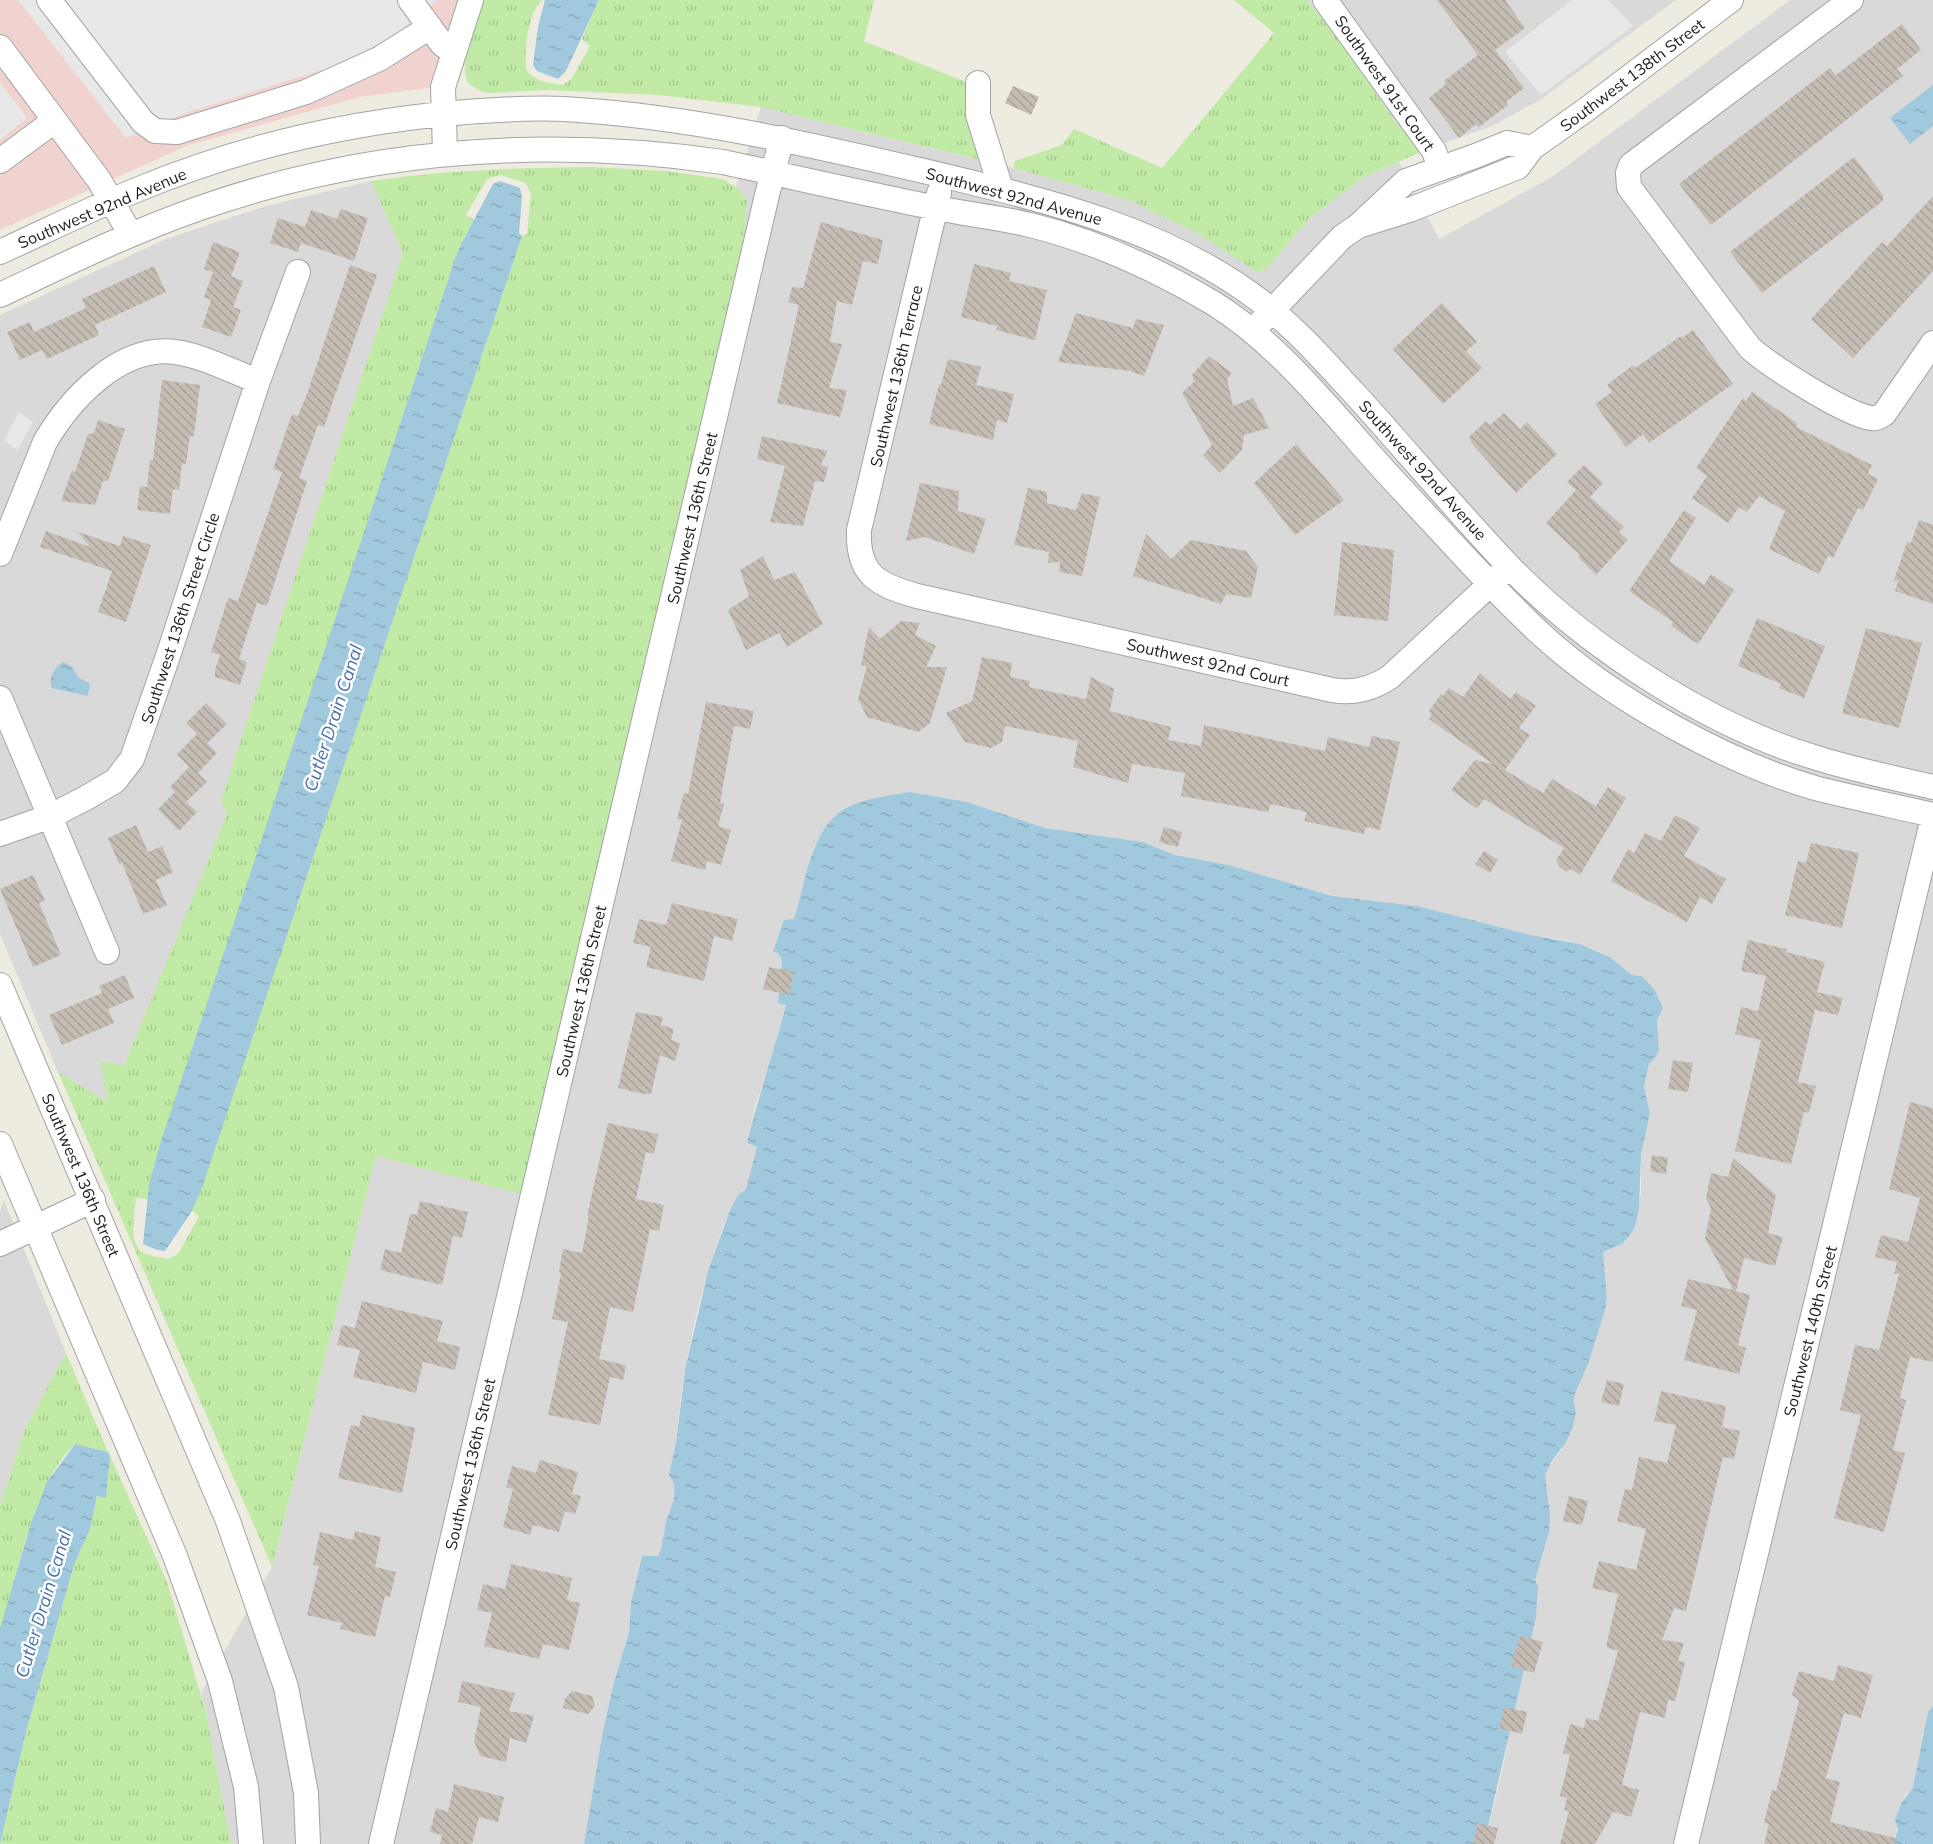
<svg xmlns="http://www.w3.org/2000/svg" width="1933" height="1844" viewBox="0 0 1933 1844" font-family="Mulish,sans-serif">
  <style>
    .residential { fill: #dad9d9 }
    .commercial { fill: #f0d3cf }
    .grass { fill: url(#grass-tufts); fill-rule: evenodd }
    .parking { fill: #e8e8e8 }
    .water { fill: url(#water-ripples) }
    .building { fill: url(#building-back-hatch) }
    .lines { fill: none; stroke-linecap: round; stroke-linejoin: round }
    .minor-casing { stroke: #a3a3a3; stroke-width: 26 }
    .minor { stroke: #fff; stroke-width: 24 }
    .labels { text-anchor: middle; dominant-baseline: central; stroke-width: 5; stroke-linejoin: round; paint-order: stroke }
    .street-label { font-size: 16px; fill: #1c1c1c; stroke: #fff }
    .water-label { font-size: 18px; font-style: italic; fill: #4770ad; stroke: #fff }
  </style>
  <defs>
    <pattern id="grass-tufts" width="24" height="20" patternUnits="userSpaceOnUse" patternTransform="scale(1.5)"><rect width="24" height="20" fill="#c0eaa5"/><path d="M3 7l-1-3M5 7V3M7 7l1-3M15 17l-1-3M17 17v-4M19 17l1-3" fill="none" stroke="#a4c88d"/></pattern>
    <pattern id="water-ripples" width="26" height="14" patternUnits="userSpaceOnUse" patternTransform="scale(1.5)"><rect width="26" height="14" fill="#a0c9dd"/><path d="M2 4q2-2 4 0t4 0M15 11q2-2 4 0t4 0" fill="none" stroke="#89acbd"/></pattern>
    <pattern id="building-back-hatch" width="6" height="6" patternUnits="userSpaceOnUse" patternTransform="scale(1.5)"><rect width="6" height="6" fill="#c5bdb4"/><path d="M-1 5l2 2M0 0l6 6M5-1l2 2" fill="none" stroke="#a9a29a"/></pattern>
  </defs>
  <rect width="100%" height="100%" fill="#eeebe1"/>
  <path class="residential" d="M1307,0H1676L1540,100L1492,126L1425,150L1399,127L1342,44Z
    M1790,0H1933V1706L1928,1712L1913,1787L1905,1796L1893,1844H1484L1503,1768L1535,1580L1550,1515L1545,1475L1547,1468L1561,1451L1573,1427L1576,1413L1574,1401L1576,1391L1605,1310L1607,1298L1603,1252L1622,1244L1635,1227L1641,1193V1155L1650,1113L1644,1087L1649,1064L1655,1058L1659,1050L1657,1021L1663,1008L1655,990L1642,976L1632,975L1610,957L1591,948L1570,941L1531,935L1417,906L1332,896L1229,865L1175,855L1143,842L1045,828L967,802L896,795L848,806L833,818L822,832L814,848L794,919L773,952L778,953L782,960L778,1002L786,1005L767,1076L757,1099L747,1144L757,1147L746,1189L738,1196L723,1226L708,1271L696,1315L682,1387L672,1479L675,1485L673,1501L670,1515L666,1522L665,1535L662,1539V1546L658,1556H642L631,1603L629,1632L613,1686L602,1736L584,1844H231L206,1712L201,1693L272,1567L376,1156L521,1193L747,200L736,187L761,107L1013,168L1129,200L1197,233L1259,272L1265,270L1310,218L1362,178L1399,162L1439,239L1552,177Z
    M371,181L403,253L221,800L228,814L124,1066L101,1060L108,1103L58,1072L0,934V315L166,239L266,206Z
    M4,1200L66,1353L25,1429L0,1506V1212Z"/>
  <path class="commercial" d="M0,0H482L465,51L464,66L458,84L360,97L189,145L0,230Z"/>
  <path class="grass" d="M482,0H542C527,16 525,47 526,68C532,82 549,83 563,85L572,78L590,46L582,39L599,0H874L864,41L968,83L985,161L761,107L659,95L547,90L490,93L482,92L468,83C458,55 473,27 482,0Z
    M1234,0H1307L1342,44L1399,127L1425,150L1362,178L1310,218L1265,270L1257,272L1197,233L1129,200L1013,168L1015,161L1062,145L1074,129L1162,168L1274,33Z
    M591,167L665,171L722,179L736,187L747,200L743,251L521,1194L376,1156L272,1567L58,1072L108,1102L100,1060L124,1066L227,814L221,800L403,253L371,181C444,170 517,168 591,167ZM500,175L526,183L531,193L527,234L522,236L202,1187L192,1211L199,1216L179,1253L168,1259C160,1257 151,1257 144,1253C127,1244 135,1214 136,1198L148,1199L249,880L458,250L474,220L466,215L487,179Z
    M66,1353L108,1452L75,1444C34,1481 18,1575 0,1628V1506L25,1429Z
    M110,1456L167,1582L206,1712L231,1844H0L26,1732L74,1565L90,1529L97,1496L106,1497Z"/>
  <path class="parking" d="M18,0H437L391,38L328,68L188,112L126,138Z
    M1572,0H1608L1633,26L1541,95L1505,52Z
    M0,82L27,118L0,140Z
    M19,412L33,422L17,451L4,440Z"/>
  <path class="water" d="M545,0H599L566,71L558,79L537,71L533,65L538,27Z
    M1933,85V126L1910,144L1890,118Z
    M500,181L520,188L522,198L519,233L522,236L202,1188L192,1211L165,1251L157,1250L143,1244L149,1185L160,1144L458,250L493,184Z
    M63,662L71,666L79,678L89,683L90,687L87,696L52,688C48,679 54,667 63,662Z
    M909,792L967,802L1045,828L1143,842L1175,855L1229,865L1332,896L1417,906L1531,935L1580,944L1610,957L1632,975L1642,976L1655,990L1663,1008L1657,1021L1659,1050L1655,1058L1649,1064L1644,1087L1650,1113L1641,1155L1639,1210L1635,1227L1629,1236L1622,1244L1603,1252L1607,1298L1605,1310L1588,1364L1576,1391L1574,1401L1576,1413L1573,1427L1565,1444L1551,1462L1545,1475L1550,1515L1549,1532L1535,1580L1538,1586L1536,1617L1484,1844H584L602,1736L613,1686L629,1632L631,1603L642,1556H658L662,1546V1539C666,1533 664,1527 666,1521C672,1506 680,1488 669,1475L676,1443L685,1370L708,1271L730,1210L738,1195L746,1189L757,1147L747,1143C758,1097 774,1052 786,1005L778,1003L782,960L778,953L773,952L784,920L794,919C806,883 811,823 850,806C868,798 889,796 909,792Z
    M75,1444L108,1452L110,1456L106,1498L97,1496L90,1529L74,1565L26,1732L0,1844V1628L32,1520L47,1482Z
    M1933,1706V1844H1893L1898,1829L1895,1820L1901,1804L1913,1787L1928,1712Z"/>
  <path class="building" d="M1437,0H1505L1525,28L1495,50L1524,88L1506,102L1508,105L1479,127L1476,124L1459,138L1429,98L1446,84L1444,81L1478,55Z
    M1902,24L1921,50L1897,69L1903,76L1711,225L1679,184L1830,68L1836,75Z
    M1013,86L1039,97L1031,115L1005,103Z
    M1854,157L1883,195V201L1762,293L1730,252Z
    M1933,196V271L1853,358L1811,319L1882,242L1887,246Z
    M341,209L368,218L354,261L301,243L298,252L270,243L278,218L305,227L311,210L337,219Z
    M821,222L883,240L878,264L863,261L852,305L837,301L830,342L842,344L829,388L847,390L840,417L777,403L799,305L788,302L792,287L803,288Z
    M213,242L240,252L231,276L243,281L233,307L241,310L231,337L202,327L211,300L204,297L213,272L204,269Z
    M974,264L1011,273L1009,281L1047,290L1035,340L996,330L997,326L961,317Z
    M350,265L377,275L324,427L318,425L299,478L307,481L267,606L257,603L239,659L247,662L240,685L215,677V670L220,655L211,652L228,598L238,601L282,472L273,469L292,414L298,416L307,394Z
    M154,266L166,292L95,325L99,335L47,359L42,350L20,360L7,332L30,322L34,332L86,308L82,299Z
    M1442,303L1477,342L1466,351L1482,368L1443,404L1393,349Z
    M1076,313L1133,328L1136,319L1164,325L1144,376L1130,371L1058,362Z
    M1693,330L1733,384L1649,443L1643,434L1626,447L1595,404L1612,392L1607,385L1633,365L1635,368L1681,336L1682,338Z
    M1209,356L1232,373L1227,379L1233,406L1253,398L1269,428L1244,435L1242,450L1220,473L1203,455L1212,445L1182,393L1194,382L1192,375Z
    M948,359L981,367L976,385L1014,394L1007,423L997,420L993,440L929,424L939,384L941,385Z
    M162,380L200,385L194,436H190L186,464L182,463L179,490L173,489L170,514L137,510L140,486L147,487L150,460H153Z
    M1752,392L1798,424L1796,427L1872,465L1868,474L1878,479L1863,510L1858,508L1833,558L1828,556L1819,574L1769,549L1785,511L1759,496L1747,512L1739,507L1728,523L1692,498L1707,476L1696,468L1743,398L1746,401Z
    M1504,413L1520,429L1527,422L1557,454L1516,493L1473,445L1469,437L1486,421L1490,425Z
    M98,420L125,429L108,481H103L95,505L61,501L72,471L75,472L88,434L94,433Z
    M762,436L828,451L821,464L828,468L824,482L815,481L803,526L770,522L785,466L757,459Z
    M1296,444L1344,500L1295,535L1254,483Z
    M1584,465L1603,483L1590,497L1624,527L1619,532L1628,540L1596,575L1578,557L1580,555L1546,523L1576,490L1567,482Z
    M920,483L959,491L958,511L986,519L974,554L925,537L906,541Z
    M1028,488L1047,492V503L1076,510L1082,493L1100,497L1082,576L1059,572L1060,562L1048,563L1049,552L1014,545Z
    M1684,510L1696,518L1669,561L1704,585L1711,574L1734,590L1698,644L1671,626L1673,622L1629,591Z
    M1919,520L1933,525V604L1895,591L1898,581L1894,580L1907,542L1911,543Z
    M46,531L90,547L78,532L120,546L123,536L151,545L126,622L98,612L112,571L40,547Z
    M1146,534L1171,559L1191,540L1246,551L1258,567L1251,598L1226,594L1221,604L1133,576Z
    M1342,542L1394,550L1388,621L1334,615Z
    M763,556L774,580L795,572L823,624L787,647L779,633L746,650L728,610L749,596L740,570Z
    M1757,618L1825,646L1804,698L1779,688L1781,684L1738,666Z
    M901,621L920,623L915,635L936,646L926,667H947L930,723L918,732L867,717L858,699L867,666L861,665L869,627L880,639Z
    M1866,628L1922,643L1899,728L1842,713Z
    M982,657L1012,663L1010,677L1030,681L1029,687L1086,699L1091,677L1114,689L1110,711L1171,727L1168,740L1201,746L1204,725L1325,751L1328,737L1369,747L1372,736L1400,742L1380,830L1366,827L1364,834L1304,821L1307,812L1271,804L1268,812L1181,796L1185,773L1132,764L1128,783L1073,767L1078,741L1005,726L1002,742L991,748L965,742L946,713L972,701Z
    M1480,673L1510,699L1516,692L1536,706L1519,728L1530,735L1505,770L1543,793L1552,779L1596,806L1608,787L1626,798L1580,875L1571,869L1566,872L1559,866L1556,860L1564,848L1484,799L1477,809L1451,790L1475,760L1493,764L1429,719L1432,714L1429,711L1441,694L1443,696L1449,688L1463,697Z
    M706,702L754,711L750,729L734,726L720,803L724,804L718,826L731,830L721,865L707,861L705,870L671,861L682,820L677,819L684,793L688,794Z
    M206,703L227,724L207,743L217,753L198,773L207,782L186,802L197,812L179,831L158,809L175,792L170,787L189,767L177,754L197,734L186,723Z
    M1675,815L1700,828L1684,856L1726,879L1712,904L1700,897L1687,922L1611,881L1628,849L1634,853L1645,833L1661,841Z
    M136,825L148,852L162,846L173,872L156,880L167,905L143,914L122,863L119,864L108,838Z
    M1164,827L1182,832L1178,847L1159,842Z
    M1811,843L1859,853L1842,928L1785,915L1798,861L1806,863Z
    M1484,851L1498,860L1490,873L1475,864Z
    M33,875L45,901L39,903L61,955L33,967L0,889Z
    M672,903L738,919L732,941L714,936L704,981L646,967L651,947L633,943L639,919L666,925Z
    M1748,940L1787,949L1786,952L1825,962L1817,992L1843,998L1838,1015L1815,1010L1798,1082L1816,1086L1809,1113L1804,1112L1791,1164L1735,1151L1761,1040L1735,1034L1741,1007L1758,1011L1766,976L1741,971Z
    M769,967L794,972L789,995L763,989Z
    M125,975L134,998L108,1009L114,1023L62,1045L49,1015L102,993L99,986Z
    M636,1012L663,1017L661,1025L674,1029L671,1040L680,1043L675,1061L660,1055L651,1094H644L618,1088Z
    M1673,1060L1693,1063L1688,1092L1668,1089Z
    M1910,1102L1933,1108V1362L1910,1357L1900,1398L1906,1400L1893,1450L1905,1453L1884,1532L1834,1518L1861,1415L1840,1410L1855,1345L1879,1350L1899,1274H1894L1897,1262L1875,1257L1881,1235L1908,1242L1920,1198L1889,1189Z
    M608,1123L658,1134L654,1154L646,1152L636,1199L664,1205L659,1231L650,1229L633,1312L610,1307L599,1359L626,1365L623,1380L610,1377L600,1425L548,1415L568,1322L552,1319L561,1273L559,1272L563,1249L582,1253L589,1216H587Z
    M1652,1155L1668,1158L1666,1174L1650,1171Z
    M1733,1158L1776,1195L1768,1233L1783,1237L1775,1266L1744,1258L1736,1291L1750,1295L1738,1345L1746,1348L1739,1374L1684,1360L1697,1310L1681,1306L1688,1279L1733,1290L1705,1238L1711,1209L1706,1198L1711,1173L1728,1177Z
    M420,1201L468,1212L462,1238L453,1236L442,1285L380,1270L385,1249L401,1253L410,1214L417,1215Z
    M362,1301L443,1321L437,1341L460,1347L455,1370L423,1362L416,1393L353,1377L360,1350L337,1345L342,1325L355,1328Z
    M1607,1380L1624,1384L1619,1406L1601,1402Z
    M1661,1391L1726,1406L1722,1427L1740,1431L1734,1459L1723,1457L1686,1611L1674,1608L1662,1640L1684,1643L1678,1661L1685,1662L1675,1701L1668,1700L1665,1718L1640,1712L1622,1785L1639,1790L1631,1817L1613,1812L1595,1844H1560L1569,1811L1564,1810L1567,1798L1560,1796L1570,1755L1563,1753L1570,1724L1584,1728L1586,1718L1598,1721L1618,1651L1606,1647L1618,1594L1592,1588L1599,1561L1636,1570L1646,1529L1617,1521L1625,1489L1632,1490L1639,1457L1667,1463L1676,1425L1654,1421Z
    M362,1415L415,1428L402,1493L338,1478L351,1425L359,1427Z
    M540,1460L578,1472L572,1494L581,1496L575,1514L565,1511L559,1532L533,1525L530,1535L503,1527L513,1489L506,1487L512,1466L536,1473Z
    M1569,1496L1588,1501L1582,1525L1563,1521Z
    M355,1531L381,1537L375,1567L396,1572L390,1597L385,1596L375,1637L340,1629L342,1623L307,1615L319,1566L313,1565L320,1532L353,1540Z
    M511,1564L572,1578L567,1600L580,1603L569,1650L543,1644L539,1659L484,1646L492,1613L477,1610L483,1584L505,1589Z
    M1520,1636L1543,1642L1534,1673L1511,1666Z
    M1838,1665L1873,1675L1861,1718L1844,1713L1826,1778L1840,1782L1830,1822L1895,1838V1844H1764L1769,1824L1764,1823L1772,1790L1776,1791L1799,1700L1792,1695L1799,1671L1834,1681Z
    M462,1681L515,1693L509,1711L534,1716L526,1743L510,1738L506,1762L480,1756L474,1741L481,1707L458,1702Z
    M572,1691L592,1696L595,1706L588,1714L563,1708L565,1699Z
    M1504,1707L1527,1712L1522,1734L1499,1728Z
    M454,1784L504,1797L498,1822L479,1817L472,1844H440L442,1835L430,1832L436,1808L448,1812Z
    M1478,1823L1498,1828L1494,1844H1473Z"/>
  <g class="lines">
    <defs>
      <path id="minor" d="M49,0L143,122L155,131L177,132L306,92L379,59L430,27
        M410,0L442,44L454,53
        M1325,0L1434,151L1440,168
        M1851,0L1631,165L1628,173L1629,187L1750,348C1770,366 1845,414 1871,418C1876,419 1879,417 1884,414L1933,343
        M0,47L99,180L131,235
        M978,83V115L1001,189
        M445,153L443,87L471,0
        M0,161L54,121
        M939,193L859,530C857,575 878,585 917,596L1332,690C1353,694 1372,689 1390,677L1501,574
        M1358,226L1412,209L1518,167L1532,148L1587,109L1731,0
        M0,252C46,231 92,208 139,189C243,146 354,121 466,112C498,110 532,107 564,109C688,116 808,144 928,172C1046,200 1173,230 1269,308C1300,333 1327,364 1354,393C1405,449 1454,508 1506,563C1584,645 1708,726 1817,758C1855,770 1894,778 1933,787
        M0,295C66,264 131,232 200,208C371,148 545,137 723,162C793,177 862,193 932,207C964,214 998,217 1030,225C1095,241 1156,269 1213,303C1283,346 1339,422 1395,482C1444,534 1491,588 1543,636C1612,699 1726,762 1815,788C1854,798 1894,806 1933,815
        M1261,322L1342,237L1358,226L1406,181L1478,155L1507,143L1532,148
        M0,554L45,442C70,399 120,345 175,352C204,356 230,371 258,381
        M0,698L107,952
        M0,834L51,816L84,799L115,781L132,759L169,653L258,381L298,272
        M0,985L228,1521L286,1687L306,1793L308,1844
        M0,1144L175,1556L220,1681L246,1787L251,1844
        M0,1244L93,1200
        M381,1844L767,195L782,138
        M1686,1844L1933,818"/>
    </defs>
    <use href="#minor" class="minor-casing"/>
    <use href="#minor" class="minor"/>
  </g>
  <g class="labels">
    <g class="street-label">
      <text transform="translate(1632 75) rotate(-37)">Southwest 138th Street</text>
      <text transform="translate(1385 83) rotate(55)">Southwest 91st Court</text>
      <text transform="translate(1014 196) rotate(15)">Southwest 92nd Avenue</text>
      <text transform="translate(102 208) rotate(-23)">Southwest 92nd Avenue</text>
      <text transform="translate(896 376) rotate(-77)">Southwest 136th Terrace</text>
      <text transform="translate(1423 470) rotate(48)">Southwest 92nd Avenue</text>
      <text transform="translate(692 518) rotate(-77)">Southwest 136th Street</text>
      <text transform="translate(180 618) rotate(-72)">Southwest 136th Street Circle</text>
      <text transform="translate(1208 662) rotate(13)">Southwest 92nd Court</text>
      <text transform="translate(581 991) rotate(-77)">Southwest 136th Street</text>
      <text transform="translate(81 1175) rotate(67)">Southwest 136th Street</text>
      <text transform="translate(1810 1331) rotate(-76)">Southwest 140th Street</text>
      <text transform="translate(470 1464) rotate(-77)">Southwest 136th Street</text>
    </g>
    <g class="water-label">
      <text transform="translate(333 718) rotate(-72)">Cutler Drain Canal</text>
      <text transform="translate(43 1604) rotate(-73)">Cutler Drain Canal</text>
    </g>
  </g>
</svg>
